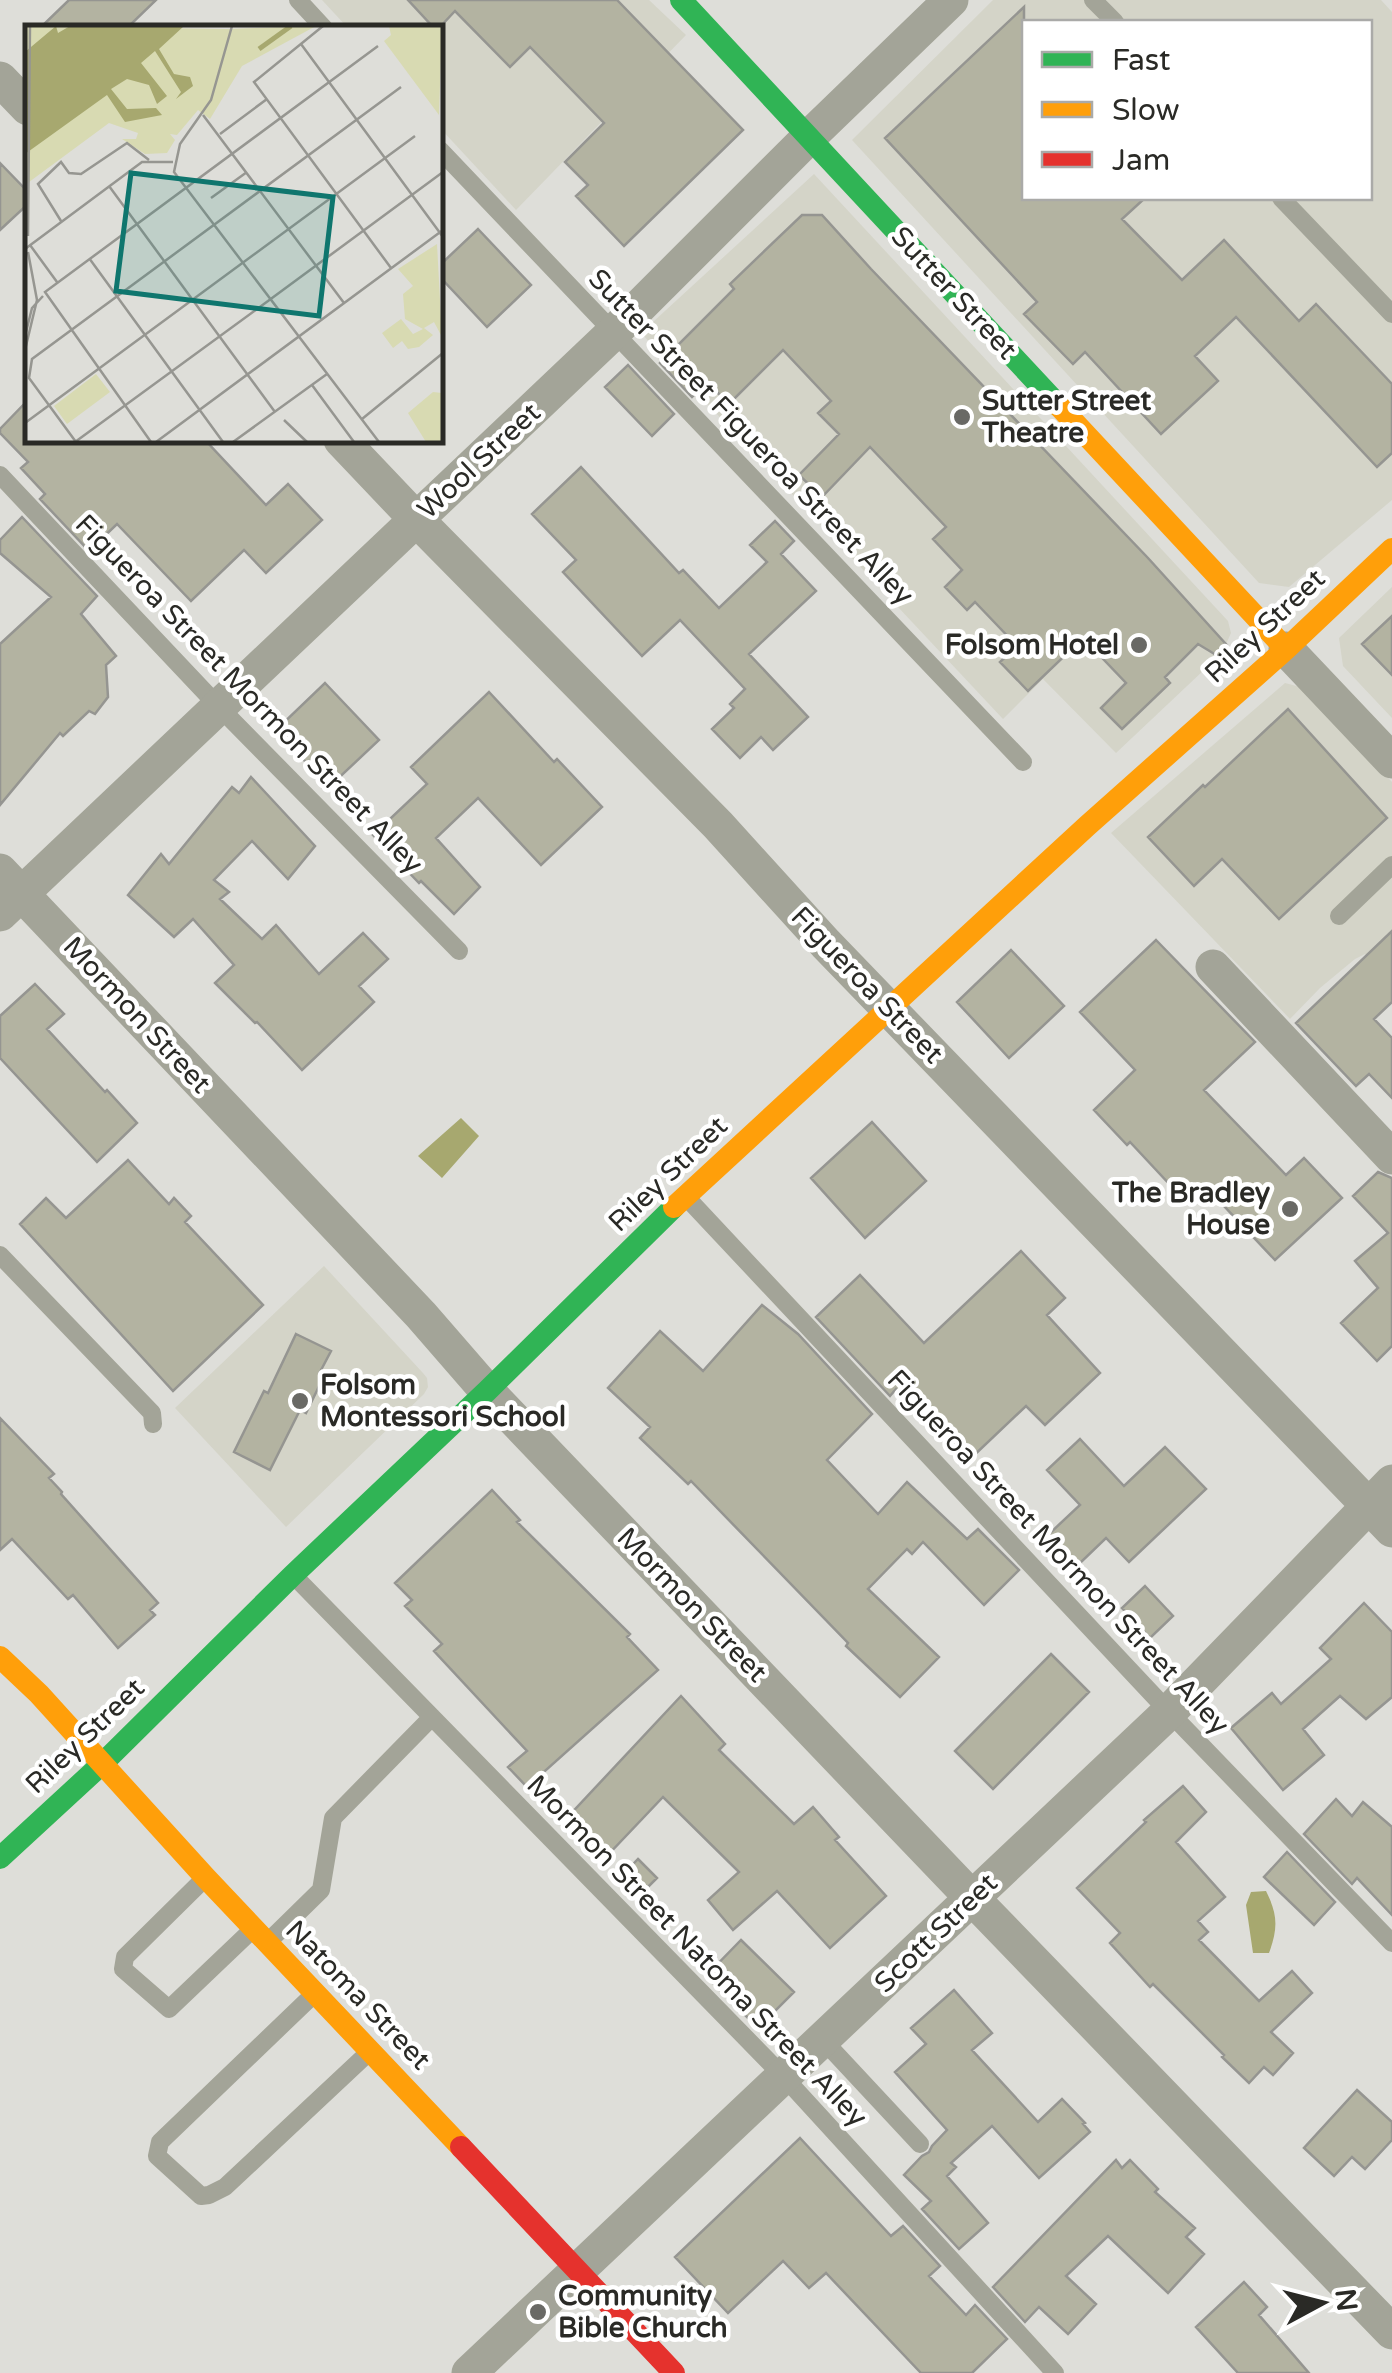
<svg xmlns="http://www.w3.org/2000/svg" width="1392" height="2373" viewBox="0 0 1392 2373" font-family="'Varela Round',sans-serif">
  <style>
    .built { fill: #d4d4c8; fill-rule: evenodd }
    .water { fill: #a7a86f }
    .building { fill: #b3b3a1; stroke: #959591; stroke-width: 2.5 }
    .lines { fill: none; stroke-linecap: round; stroke-linejoin: round }
    .lane { stroke: #a3a498; stroke-width: 18 }
    .street { stroke: #a3a498; stroke-width: 35 }
    .fast { stroke: #30b455; stroke-width: 22 }
    .slow { stroke: #ff9f0a; stroke-width: 22 }
    .jam { stroke: #e5322d; stroke-width: 22 }
    .poi-dot { fill: #696965; stroke: #fff; stroke-width: 4 }
    .labels { text-anchor: middle; dominant-baseline: central; stroke-width: 9; stroke-linejoin: round; paint-order: stroke }
    .street-label { font-size: 28px; fill: #2a2a26; stroke: #fff }
    .poi-label { font-size: 28px; font-weight: bold; fill: #2a2a26; stroke: #fff; text-anchor: start }
    .inset-river { fill: none; stroke: #a7a86f; stroke-width: 5 }
    .inset-road { fill: none; stroke: #969691; stroke-width: 2.5 }
    .view { fill: #0f766e; fill-opacity: 0.15; stroke: #0f766e; stroke-width: 5 }
    .inset-edge { fill: none; stroke: #2a2a26; stroke-width: 5 }
  </style>
  <rect width="100%" height="100%" fill="#deded9"/>
  <path class="built" d="M322,0H649L686,35L516,210L440,128V28L347,27Z
    M993,0H1381L1392,12V500L1289,587L1259,583L852,140ZM1024,22H1370V198H1024Z
    M814,174L1228,621L1231,633L1222,653L1116,753L1043,679L1003,719L641,333Z
    M1392,587V718L1343,666L1339,638Z
    M1285,683L1304,688L1392,782V983L1365,954L1355,959L1320,988L1290,1019L1111,833Z
    M324,1266L423,1373L427,1378L428,1387L424,1394L286,1527L175,1408Z"/>
  <path class="water" d="M461,1118L479,1136L442,1178L418,1156Z
    M1266,1891C1278,1915 1278,1928 1269,1953H1253L1246,1905L1251,1892Z"/>
  <path class="building" d="M69,0H156L127,28H40Z
    M408,0H617L743,130L624,246L576,196L588,185L565,162L604,123L530,47L510,67L455,11L439,28H434Z
    M1024,7V198H1145L1122,219L1182,280L1224,240L1299,321L1316,304L1392,384V453L1377,467L1236,317L1195,356L1218,381L1161,434L1085,352L1073,364L1024,314L1037,302L885,138Z
    M0,163L28,192V204L0,230Z
    M802,215H822L871,269L1148,558L1234,653L1226,661L1198,644L1165,677L1170,683L1122,729L1101,708L1126,683L1083,638L1028,691L1000,662L1017,646L975,602L967,610L945,587L962,570L933,539L946,527L870,447L822,497L799,475L839,434L818,413L831,401L783,350L729,404L707,382L692,397L660,363L734,289L730,284Z
    M478,229L531,285L487,327L440,277V265Z
    M628,365L674,414L652,436L605,387Z
    M28,400V440H205L266,505L288,484L322,520L266,573L244,550L191,601L117,524L89,551L40,499L45,494L21,468L28,462L0,433V429Z
    M581,467L679,573L683,570L719,608L767,562L750,545L775,521L794,541L781,554L816,591L749,654L808,717L773,750L761,737L740,758L712,729L734,708L730,704L745,689L680,620L642,656L563,572L576,560L532,514Z
    M22,517L97,596L81,614L116,656L106,665L108,697L95,714L89,711L63,736L60,733L0,805V644L51,597L0,553V540Z
    M1392,616V675L1362,644Z
    M325,683L379,740L329,787L276,730Z
    M489,692L554,762L557,759L602,807L541,865L478,798L436,838L480,887L454,914L421,881L419,883L373,835L427,784L411,767Z
    M1288,709L1387,818L1279,919L1222,859L1194,886L1148,837L1203,785L1205,787Z
    M251,777L315,846L288,879L252,841L214,880L229,892L220,899L262,939L276,925L319,974L363,933L388,959L359,986L374,1002L302,1070L257,1022L255,1023L215,983L234,965L193,919L174,937L128,895L161,854L169,864L232,787L239,793Z
    M1392,931V1002L1374,1019L1392,1038V1098L1369,1074L1356,1086L1296,1023Z
    M1156,940L1255,1042L1204,1090L1286,1175L1304,1158L1342,1198L1275,1260L1205,1186L1187,1203L1130,1142L1127,1145L1094,1110L1135,1070L1080,1012Z
    M1011,950L1064,1006L1009,1058L957,1002Z
    M35,984L64,1014L47,1029L105,1092L107,1090L137,1123L97,1162L0,1058V1016Z
    M872,1122L926,1181L865,1238L811,1178Z
    M128,1160L169,1204L174,1198L191,1216L185,1222L263,1305L173,1391L20,1224L46,1198L66,1218Z
    M1378,1172L1392,1178V1346L1377,1361L1341,1323L1378,1288L1355,1261L1388,1233L1353,1196Z
    M1021,1251L1065,1298L1047,1315L1100,1373L1045,1425L1026,1406L967,1462L896,1389L890,1396L816,1317L860,1275L924,1343Z
    M762,1305L798,1334L872,1414L827,1460L878,1514L907,1482L967,1539L978,1529L1019,1570L984,1605L923,1542L912,1554L907,1549L868,1589L939,1657L900,1697L846,1646L848,1643L691,1481L688,1484L640,1438L650,1427L608,1388L660,1331L703,1371Z
    M296,1334L331,1351L320,1372L325,1374L306,1413L300,1410L270,1470L234,1452L264,1391L268,1393Z
    M0,1418L54,1474L49,1478L62,1492L61,1494L158,1603L150,1610L155,1615L118,1648L73,1595L68,1599L12,1539L0,1550Z
    M1080,1439L1124,1486L1165,1447L1206,1489L1129,1562L1106,1538L1078,1565L1049,1534L1080,1505L1047,1470Z
    M492,1490L520,1520L517,1522L630,1634L627,1637L658,1670L527,1787L508,1767L527,1751L434,1651L442,1644L405,1606L412,1600L395,1583Z
    M1145,1586L1173,1616L1150,1638L1122,1608Z
    M1364,1603L1392,1632V1697L1366,1719L1340,1696L1303,1729L1324,1755L1283,1790L1231,1728L1272,1693L1281,1704L1331,1659L1320,1648Z
    M1051,1654L1089,1692L993,1789L955,1751Z
    M681,1696L725,1744L719,1750L794,1824L813,1807L839,1837L835,1840L886,1896L830,1948L777,1891L733,1930L708,1900L739,1872L663,1797L605,1858L565,1820Z
    M1183,1786L1206,1812L1176,1842L1225,1897L1198,1921L1208,1932L1199,1940L1259,2001L1292,1971L1312,1993L1271,2032L1293,2053L1273,2075L1264,2067L1249,2083L1222,2057L1224,2055L1153,1984L1150,1987L1110,1943L1120,1933L1077,1888L1146,1822L1144,1820Z
    M1336,1799L1352,1816L1363,1802L1392,1827V1915L1357,1878L1352,1884L1304,1834Z
    M1287,1852L1335,1902L1314,1925L1264,1877Z
    M638,1859L657,1878L636,1899L617,1881Z
    M741,1940L794,1992L758,2028L706,1976Z
    M954,1990L992,2033L972,2050L1038,2122L1062,2099L1085,2123L1083,2124L1090,2132L1039,2178L992,2126L951,2163L956,2167L947,2176L988,2223L959,2249L922,2209L931,2201L904,2175L922,2156L929,2152L932,2146L947,2130L895,2072L926,2044L911,2028Z
    M1357,2090L1392,2122V2140L1365,2169L1352,2157L1334,2176L1304,2148Z
    M800,2138L891,2236L903,2226L940,2266L929,2276L966,2315L975,2305L1007,2339L972,2373H921L826,2273L809,2288L783,2261L728,2313L675,2257Z
    M1116,2160L1122,2168L1130,2160L1158,2189L1155,2192L1195,2228L1186,2237L1204,2254L1168,2293L1108,2236L1066,2276L1096,2304L1068,2334L1039,2307L1025,2322L993,2287Z
    M1244,2282L1267,2307L1259,2315L1309,2373H1238L1196,2327Z"/>
  <g class="lines">
    <path class="lane" d="M298,0L324,28
      M1093,0L1115,22
      M440,150L1023,762
      M1281,198L1392,314
      M0,475L219,707L459,951
      M1339,916L1392,865
      M688,1199L1169,1712L1392,1943
      M0,1255L152,1413L153,1424
      M296,1578L784,2077L1055,2373
      M202,1881L125,1957L123,1969L169,2009L253,1929
      M271,1939L321,1890L333,1818L432,1717
      M312,1996L160,2142L157,2156L201,2196L209,2195L225,2187L366,2055
      M823,2040L920,2144"/>
    <path class="street" d="M0,79L28,108
      M341,440L417,520L718,825L826,944L1392,1530
      M1286,649L1392,761
      M0,871L421,1315L487,1391L972,1898L1392,2332
      M0,914L613,333L809,137L951,0
      M1213,967L1392,1157
      M469,2373L1169,1712L1392,1482"/>
    <path class="fast" d="M681,0L1059,406
      M0,1858L103,1763L293,1575L487,1391L674,1207"/>
    <path class="slow" d="M1059,406L1286,649
      M674,1207L1087,826L1286,649L1392,549
      M0,1657L39,1694L206,1878L461,2147"/>
    <path class="jam" d="M461,2147L674,2373"/>
  </g>
  <g class="poi-dot">
    <circle cx="962" cy="417" r="10"/>
    <circle cx="1139" cy="645" r="10"/>
    <circle cx="1290" cy="1209" r="10"/>
    <circle cx="300" cy="1401" r="10"/>
    <circle cx="538" cy="2312" r="10"/>
  </g>
  <g class="labels">
    <g class="street-label">
      <text transform="translate(954 293) rotate(47)">Sutter Street</text>
      <text transform="translate(751 437) rotate(46)">Sutter Street Figueroa Street Alley</text>
      <text transform="translate(479 461) rotate(-43)">Wool Street</text>
      <text transform="translate(1265 626) rotate(-43)">Riley Street</text>
      <text transform="translate(249 694) rotate(46)">Figueroa Street Mormon Street Alley</text>
      <text transform="translate(867 985) rotate(46)">Figueroa Street</text>
      <text transform="translate(137 1015) rotate(47)">Mormon Street</text>
      <text transform="translate(668 1174) rotate(-44)">Riley Street</text>
      <text transform="translate(1058 1552) rotate(47)">Figueroa Street Mormon Street Alley</text>
      <text transform="translate(692 1605) rotate(46)">Mormon Street</text>
      <text transform="translate(85 1736) rotate(-44)">Riley Street</text>
      <text transform="translate(936 1933) rotate(-44)">Scott Street</text>
      <text transform="translate(697 1951) rotate(46)">Mormon Street Natoma Street Alley</text>
      <text transform="translate(358 1995) rotate(46)">Natoma Street</text>
    </g>
    <g class="poi-label">
      <text x="982" y="401">Sutter Street<tspan x="982" dy="32">Theatre</tspan></text>
      <text x="1119" y="645" text-anchor="end">Folsom Hotel</text>
      <text x="1270" y="1193" text-anchor="end">The Bradley<tspan x="1270" dy="32">House</tspan></text>
      <text x="320" y="1385">Folsom<tspan x="320" dy="32">Montessori School</tspan></text>
      <text x="558" y="2296">Community<tspan x="558" dy="32">Bible Church</tspan></text>
    </g>
  </g>
  <g transform="translate(25 25)">
    <rect width="418" height="418" fill="#deded9"/>
    <path d="M0,1L202,4L291,1L217,41L185,94L173,85L152,110L145,109L150,115L142,128L120,129L97,114H111L113,108L84,98L0,160ZM364,1H417L414,90L359,16L366,10ZM412,219L417,312L409,297L399,303L408,310L394,322L383,324L377,316L368,323L357,308L376,294L388,309L398,304L380,294L378,269L388,261L373,244ZM71,349L85,367L42,399L29,381ZM408,367L417,368V417H401L383,388Z" fill="#d8dab2"/>
    <path d="M31,1L33,8L45,1H159L134,24L149,49L165,52L168,61L151,74L156,67L130,26L116,38L142,71L132,79L124,60L102,54L86,64L102,84L131,83L137,90L100,97L82,70L0,129V27Z" fill="#a7a86f"/>
    <path class="inset-river" d="M234,24L266,1"/>
    <path class="inset-road" d="M207,1L186,75L155,119L149,147L354,417M298,1L229,57L366,243M276,19L418,212M178,90L319,278M195,109L242,74M84,161L250,387M186,173L222,147M36,196L13,159L36,137L44,148L56,149L102,118L124,135M3,211L5,1M5,220L32,257M0,224L117,137H148M64,233L198,417M243,276L418,147M0,311L7,283L18,271M0,325L12,275L3,227M287,360L329,417M337,394L418,328M259,395L282,417M0,398L390,111M50,417L243,276M51,417L4,353L7,334L376,62M126,417L20,267L353,21M131,417L418,205M208,417L302,349"/>
    <path class="view" d="M106,148L308,172L294,291L91,266Z"/>
    <rect width="418" height="418" class="inset-edge"/>
  </g>
  <rect x="1022" y="20" width="350" height="180" fill="#ffffff" stroke="#aaaaa8" stroke-width="2.5"/>
  <rect x="1042" y="52" width="50" height="15" fill="#30b455" stroke="#aaaaa8" stroke-width="2.5"/>
  <text x="1112" y="70" font-size="30" fill="#2a2a26">Fast</text>
  <rect x="1042" y="102" width="50" height="15" fill="#ff9f0a" stroke="#aaaaa8" stroke-width="2.5"/>
  <text x="1112" y="120" font-size="30" fill="#2a2a26">Slow</text>
  <rect x="1042" y="152" width="50" height="15" fill="#e5322d" stroke="#aaaaa8" stroke-width="2.5"/>
  <text x="1112" y="170" font-size="30" fill="#2a2a26">Jam</text>
  <g transform="translate(1322 2303) rotate(83)" stroke="#ffffff" stroke-width="8" paint-order="stroke">
  <path d="M0-8L18 38L0 25L-18 38Z" fill="#2a2a26"/>
  <text y="-15" font-size="28" font-weight="bold" text-anchor="middle" fill="#2a2a26">N</text>
  </g>
</svg>
